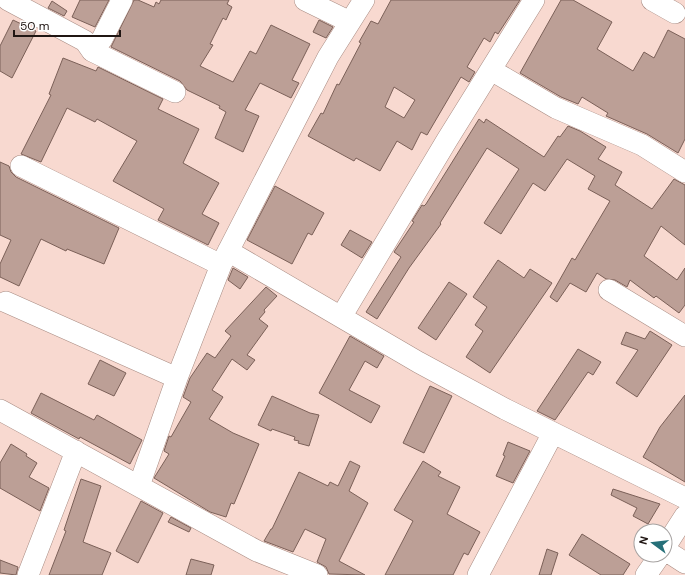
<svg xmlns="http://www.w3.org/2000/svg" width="685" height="575" viewBox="0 0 685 575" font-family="'DM Sans',sans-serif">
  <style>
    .building { fill: #bc9f96; stroke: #7b6058; fill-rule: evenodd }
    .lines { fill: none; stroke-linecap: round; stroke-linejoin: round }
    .minor-casing { stroke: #a98c83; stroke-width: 22 }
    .minor { stroke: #fff; stroke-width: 21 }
  </style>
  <rect width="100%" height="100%" fill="#f8d9d0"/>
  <path class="building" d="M80,0H109L95,27L72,17Z
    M134,0H138L154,7L156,2L159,4L161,0H229L227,4L232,7L226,20L223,18L210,44L213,45L200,66L233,82L250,51L256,54L271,25L310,44L292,80L299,83L291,98L260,83L245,110L259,116L243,152L215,138L226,112L219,108L220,106L187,90L180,81L111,47Z
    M391,0H520L498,34L495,32L490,42L484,38L467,67L475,72L469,82L461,77L427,135L421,132L412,150L397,141L380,171L356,158L354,161L308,136L321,113L323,114L337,84L339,85L361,43L359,42L371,21L378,24ZM394,87L415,100L404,118L385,107Z
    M561,0H573L612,22L597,49L633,71L644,52L654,58L668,30L685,39V139L678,153L647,134L606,116L608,113L582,97L578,104L561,97L520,73Z
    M52,1L67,11L64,16L48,8Z
    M13,20L36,31L12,78L0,71V46Z
    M319,20L333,27L326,38L313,32Z
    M63,58L96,71L98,67L163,99L158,109L199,129L183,163L219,183L202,214L219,223L208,245L158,220L164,209L113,181L137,141L97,119L95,122L67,108L41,162L21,154L51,95L49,94Z
    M479,119L484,123L486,119L544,157L558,136L560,137L568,126L580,131L606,147L598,159L622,172L615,185L652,209L674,179L685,185V245L661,226L644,256L677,280L685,268V305L679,313L656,296L654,298L630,280L627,287L615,280L606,279L597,273L586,292L570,283L557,302L550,297L572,258L575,260L610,201L588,189L595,176L567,159L545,191L533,183L501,234L484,223L519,169L487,148L440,223L441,224L409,268L377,319L366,312L401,257L394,252L414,222L412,221L422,205L424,206L426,204Z
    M0,162L9,166L11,172L16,177L119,228L104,264L67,249L66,251L41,239L19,286L0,277V264L11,240L0,235Z
    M275,186L324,213L312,235L308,233L292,264L247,240Z
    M350,230L372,242L362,258L341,245Z
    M498,260L524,278L530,269L552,283L490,373L466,357L483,331L475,325L487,307L473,297Z
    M233,268L248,277L240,289L228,280Z
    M449,282L467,294L436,340L418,328Z
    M266,287L277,296L264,310L265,312L259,319L268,326L247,355L255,360L247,370L232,359L212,390L223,397L209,419L233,433L259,444L234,504L231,503L226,517L210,512L154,478L169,454L164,451L169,436L171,437L191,402L183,397L190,378L207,353L215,358L231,336L225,331Z
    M650,331L672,345L637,397L616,383L638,350L621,344L626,332L645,339Z
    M350,336L384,356L377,368L365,361L349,390L380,406L371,423L319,393Z
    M578,349L601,362L593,375L588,372L555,420L537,411Z
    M100,360L126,373L114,396L88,384Z
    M430,386L452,396L424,453L403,443Z
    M41,393L94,420L97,415L142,440L130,464L80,437L79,439L31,413Z
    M685,395V482L643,457L660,427Z
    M272,396L310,413L319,415L309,446L298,443L299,441L294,440L295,437L272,429L271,431L258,425Z
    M508,442L530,451L513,483L496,476L505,456L503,455Z
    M11,444L27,454L26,456L37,463L29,477L49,488L40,511L0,488V463Z
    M350,461L360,466L349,491L368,503L339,561L365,575L329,574L326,567L317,562L326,539L305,529L293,552L264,541L271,529H272L299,472L328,486L330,482L338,486Z
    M423,461L441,472L438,476L460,487L447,514L480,532L468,555L464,553L453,575H385L413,521L394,510Z
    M81,479L101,486L83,542L111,553L102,575H49L66,531L64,530Z
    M613,489L660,504L648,524L633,516L637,508L611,495Z
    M141,501L163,513L138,563L116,551Z
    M171,517L191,528L189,532L168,522Z
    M582,534L630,564L623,575H601L569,555Z
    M547,549L558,553L551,575H539Z
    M191,559L214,565L211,575H186Z
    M0,560L18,567L16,575L0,573Z"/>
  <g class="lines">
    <defs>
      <path id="minor" d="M8,0L85,41L92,51L102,39L122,0
        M305,0L350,22
        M652,0L675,13
        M92,51L175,92
        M491,70L556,108L642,145L685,172
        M21,166L221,265
        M228,251L418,362L505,409L685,498
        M609,290L685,336
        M6,302L177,378
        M341,317L447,140L534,0
        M0,410L257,551L317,575
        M139,486L177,378L221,265L328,57L364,0
        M665,547L685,516
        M665,550L685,563
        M28,575L76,451
        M478,575L553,433
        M646,575L660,555"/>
    </defs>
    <use href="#minor" class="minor-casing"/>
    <use href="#minor" class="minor"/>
  </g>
  <g transform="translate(653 543) rotate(285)"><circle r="19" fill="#ffffff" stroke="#a6a2a1"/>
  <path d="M0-3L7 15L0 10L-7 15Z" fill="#267079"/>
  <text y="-6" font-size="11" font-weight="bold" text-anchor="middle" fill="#201613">N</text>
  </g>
  <path d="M14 30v6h106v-6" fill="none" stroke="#201613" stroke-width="2"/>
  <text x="20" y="30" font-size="12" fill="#201613" stroke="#ffffff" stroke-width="3" paint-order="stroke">50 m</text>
</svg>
